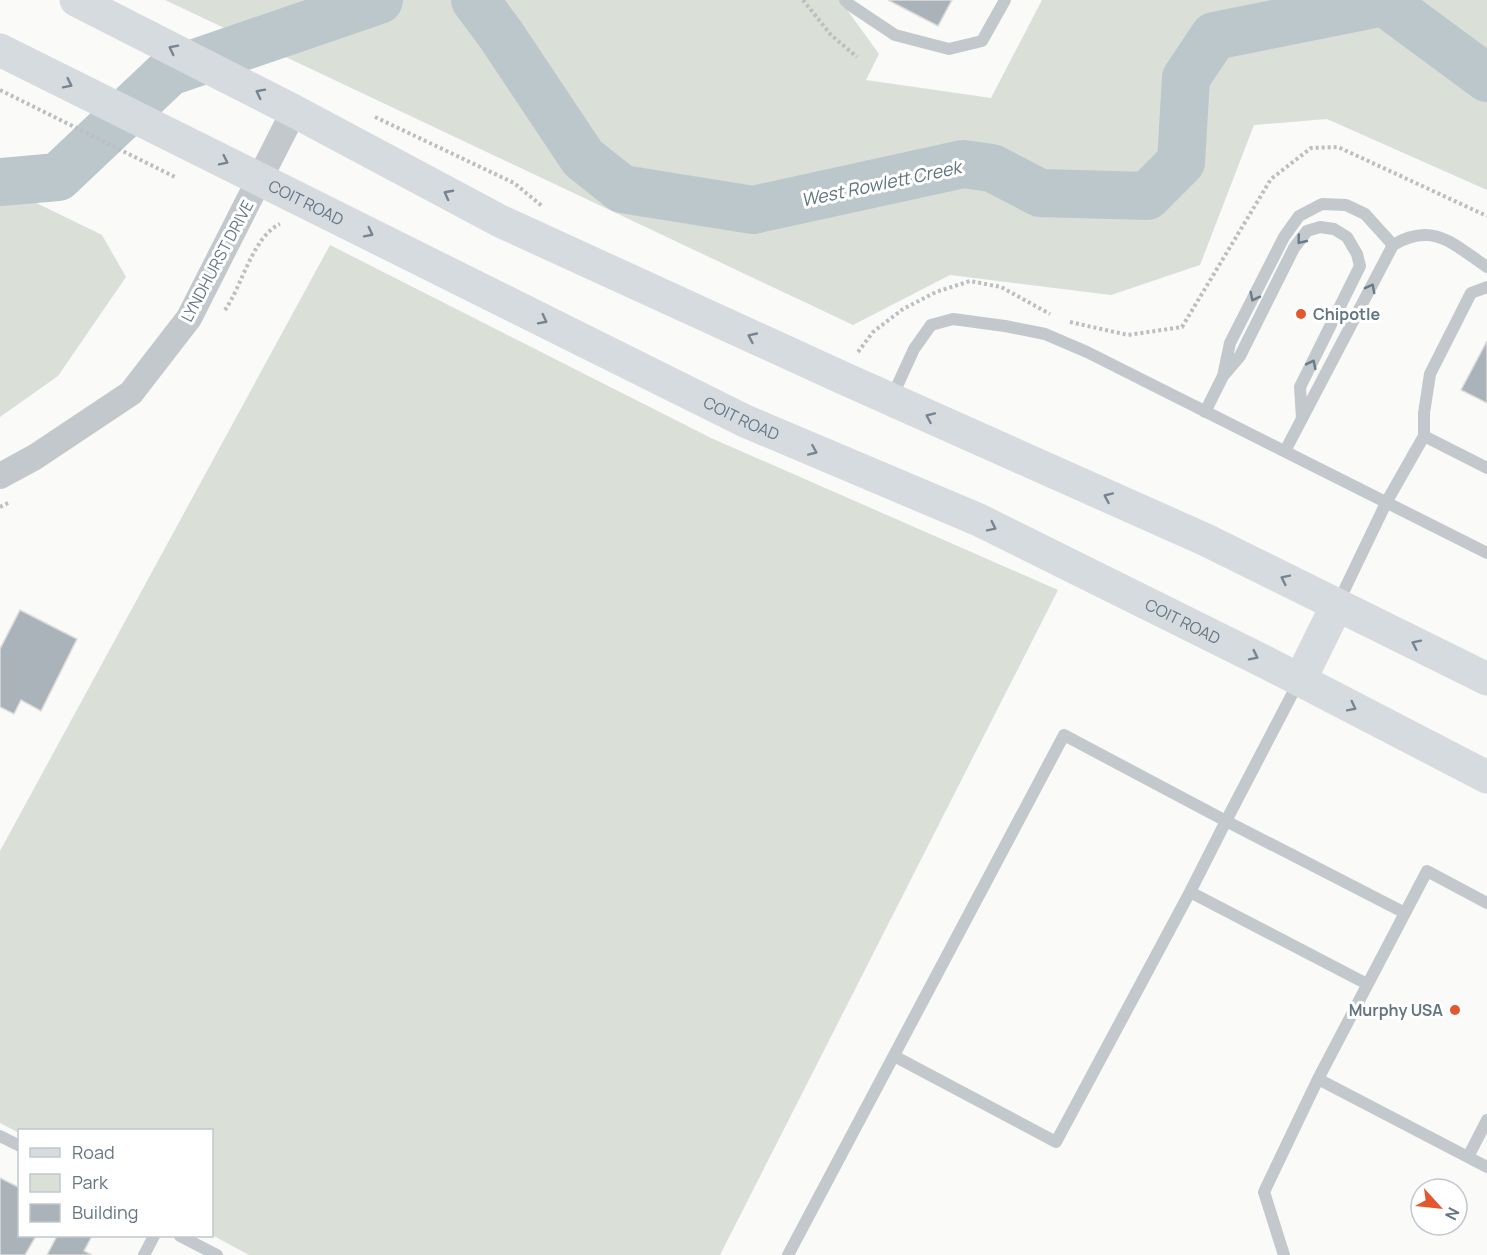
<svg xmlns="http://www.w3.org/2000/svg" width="1487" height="1255" viewBox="0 0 1487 1255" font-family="Manrope,sans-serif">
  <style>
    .green { fill: #dadfd7 }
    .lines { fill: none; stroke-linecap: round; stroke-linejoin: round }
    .river { stroke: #bbc7cb; stroke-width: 48 }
    .building { fill: #aab3b9; stroke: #dcdcda; stroke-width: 1.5 }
    .path { stroke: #bbbfc2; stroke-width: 4; stroke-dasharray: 3 3; stroke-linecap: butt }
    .service { stroke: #c3c8cc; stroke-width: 12 }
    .minor { stroke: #c3c8cc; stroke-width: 26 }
    .secondary { stroke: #d6dbdf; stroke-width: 33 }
    .oneway { stroke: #768591 }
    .oneway2 { stroke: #6a7a87 }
    .poi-dot { fill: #e4572e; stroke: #fff; stroke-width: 2 }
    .labels { text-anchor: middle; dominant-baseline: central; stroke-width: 6; stroke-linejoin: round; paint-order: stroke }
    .street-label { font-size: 16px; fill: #657683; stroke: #fff }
    .poi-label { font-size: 16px; font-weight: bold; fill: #657683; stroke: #fff; text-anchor: start }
    .water-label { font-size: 18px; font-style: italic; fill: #60757c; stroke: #fff }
  </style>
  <rect width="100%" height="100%" fill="#fafaf8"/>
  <path class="green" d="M165,0H840L879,54L866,80L991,98L1042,0H1487V190L1327,119L1254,125L1200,265L1111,295L950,275L853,325Z
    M18,194L102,235L126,277L58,376L0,417V196Z
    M330,245L711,438L1058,590L720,1255H249L212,1235V1130H20L19,1133L0,1123V851Z"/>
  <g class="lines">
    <path class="river" d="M475,0L501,35L583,158L622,189L753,210L963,164L992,168L1040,193L1147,196L1181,162L1186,78L1214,36L1384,2L1487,78
      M0,182L58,177L169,72L379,0"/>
  </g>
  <path class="building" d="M888,0H952L938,26Z
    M1487,341V403L1461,390Z
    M20,610L77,639L41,711L21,700L14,714L0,707V649Z
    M0,1178L20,1188V1236H36L25,1255H0Z
    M57,1236H92L84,1251L92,1255H47Z"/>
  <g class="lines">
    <path class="path" d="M803,0L831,35L857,57
      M0,90L177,178
      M375,117L514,183L542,206
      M225,310C242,286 253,236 280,224
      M1070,322L1128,335L1182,327L1271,179L1311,148L1338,147L1487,216
      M858,352L873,332L903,309L936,292L970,281L1001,287L1050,314
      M0,507L10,502"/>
    <path class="service" d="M845,0L850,5L895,35L949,49L982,41L1005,0
      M1487,287L1471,293L1430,374L1424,413V436L1487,468
      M1223,376L1240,356L1294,248L1307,231L1320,227L1334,229L1347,237L1357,254L1360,266L1300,387L1302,419
      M892,397L914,349L931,325L953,319L1005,326L1045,334L1087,352L1487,553
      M1205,412L1223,376L1230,343L1284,237L1299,216L1322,204L1346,205L1365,214L1393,245
      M1285,451L1393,245C1434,221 1454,245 1487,267
      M1338,603L1387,501L1424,436
      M1299,681L1226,821L1405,913
      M894,1056L1056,1142L1190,892
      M1318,1079L1487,1167
      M0,1136L20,1146
      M1468,1157L1487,1120
      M180,1236L217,1255
      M144,1255L154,1236
      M788,1255L1064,735L1226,821L1190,892L1367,984
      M1284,1255L1264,1192L1318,1079L1427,871L1487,903"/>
    <path class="minor" d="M0,476L35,457L131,393L189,318L294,111"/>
    <g class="secondary">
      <path d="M76,0L294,111L500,221L843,378L1206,540L1487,679"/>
      <path id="s1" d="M0,50L745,421L979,520L1269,664L1487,777"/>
      <path d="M1300,680L1337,605"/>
    </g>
  </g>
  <defs><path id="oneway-chevron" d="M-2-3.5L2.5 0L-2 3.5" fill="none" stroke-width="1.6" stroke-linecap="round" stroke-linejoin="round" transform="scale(1.5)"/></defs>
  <g class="oneway">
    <use href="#oneway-chevron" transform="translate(173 49) rotate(-153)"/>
    <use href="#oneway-chevron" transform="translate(68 84) rotate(26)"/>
    <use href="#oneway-chevron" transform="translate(260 93) rotate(-153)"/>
    <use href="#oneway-chevron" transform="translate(224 161) rotate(26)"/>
    <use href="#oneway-chevron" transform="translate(448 194) rotate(-152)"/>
    <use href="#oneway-chevron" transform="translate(369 233) rotate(27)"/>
    <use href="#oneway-chevron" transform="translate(543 320) rotate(27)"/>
    <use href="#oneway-chevron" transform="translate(752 337) rotate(-155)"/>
    <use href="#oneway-chevron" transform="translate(930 417) rotate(-156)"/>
    <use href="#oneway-chevron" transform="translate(813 451) rotate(23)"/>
    <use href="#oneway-chevron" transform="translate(1108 497) rotate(-156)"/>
    <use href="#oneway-chevron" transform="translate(992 527) rotate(26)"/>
    <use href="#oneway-chevron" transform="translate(1285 579) rotate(-154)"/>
    <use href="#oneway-chevron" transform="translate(1416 644) rotate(-154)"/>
    <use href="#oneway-chevron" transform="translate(1254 656) rotate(26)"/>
    <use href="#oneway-chevron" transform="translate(1352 707) rotate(27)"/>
  </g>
  <g class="oneway2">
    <use href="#oneway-chevron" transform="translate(1301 240) rotate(129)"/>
    <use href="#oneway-chevron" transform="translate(1371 288) rotate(-62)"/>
    <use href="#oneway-chevron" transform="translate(1254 297) rotate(117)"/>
    <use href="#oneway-chevron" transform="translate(1312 364) rotate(-63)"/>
  </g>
  <g class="poi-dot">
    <circle cx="1301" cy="314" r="6"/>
    <circle cx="1455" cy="1010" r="6"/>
  </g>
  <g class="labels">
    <g class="street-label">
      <text stroke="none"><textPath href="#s1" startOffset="342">COIT ROAD</textPath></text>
      <text transform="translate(217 261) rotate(-62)">LYNDHURST DRIVE</text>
      <text stroke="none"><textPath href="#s1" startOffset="828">COIT ROAD</textPath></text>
      <text stroke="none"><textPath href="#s1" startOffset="1314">COIT ROAD</textPath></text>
    </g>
    <g class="poi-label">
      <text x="1313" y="314">Chipotle</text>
      <text x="1443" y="1010" text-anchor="end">Murphy USA</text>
    </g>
    <g class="water-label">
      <text transform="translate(881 183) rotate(-12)">West Rowlett Creek</text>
    </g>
  </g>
  <rect x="18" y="1129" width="195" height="108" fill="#ffffff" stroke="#c1c8cd" stroke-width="1.5"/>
  <rect x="30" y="1148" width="30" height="9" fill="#d6dbdf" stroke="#c1c8cd" stroke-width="1.5"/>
  <text x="72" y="1159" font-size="18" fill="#657683">Road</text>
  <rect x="30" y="1174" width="30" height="18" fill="#dadfd7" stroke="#c1c8cd" stroke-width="1.5"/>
  <text x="72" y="1189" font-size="18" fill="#657683">Park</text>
  <rect x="30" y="1204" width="30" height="18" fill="#aab3b9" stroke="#c1c8cd" stroke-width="1.5"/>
  <text x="72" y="1219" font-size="18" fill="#657683">Building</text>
  <g transform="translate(1439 1207) rotate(117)"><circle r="28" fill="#ffffff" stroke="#c1c8cd" stroke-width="1.5"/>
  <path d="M0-4.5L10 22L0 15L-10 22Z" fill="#e4572e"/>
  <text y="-9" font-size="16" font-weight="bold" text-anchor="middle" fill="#657683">N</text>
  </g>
</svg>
